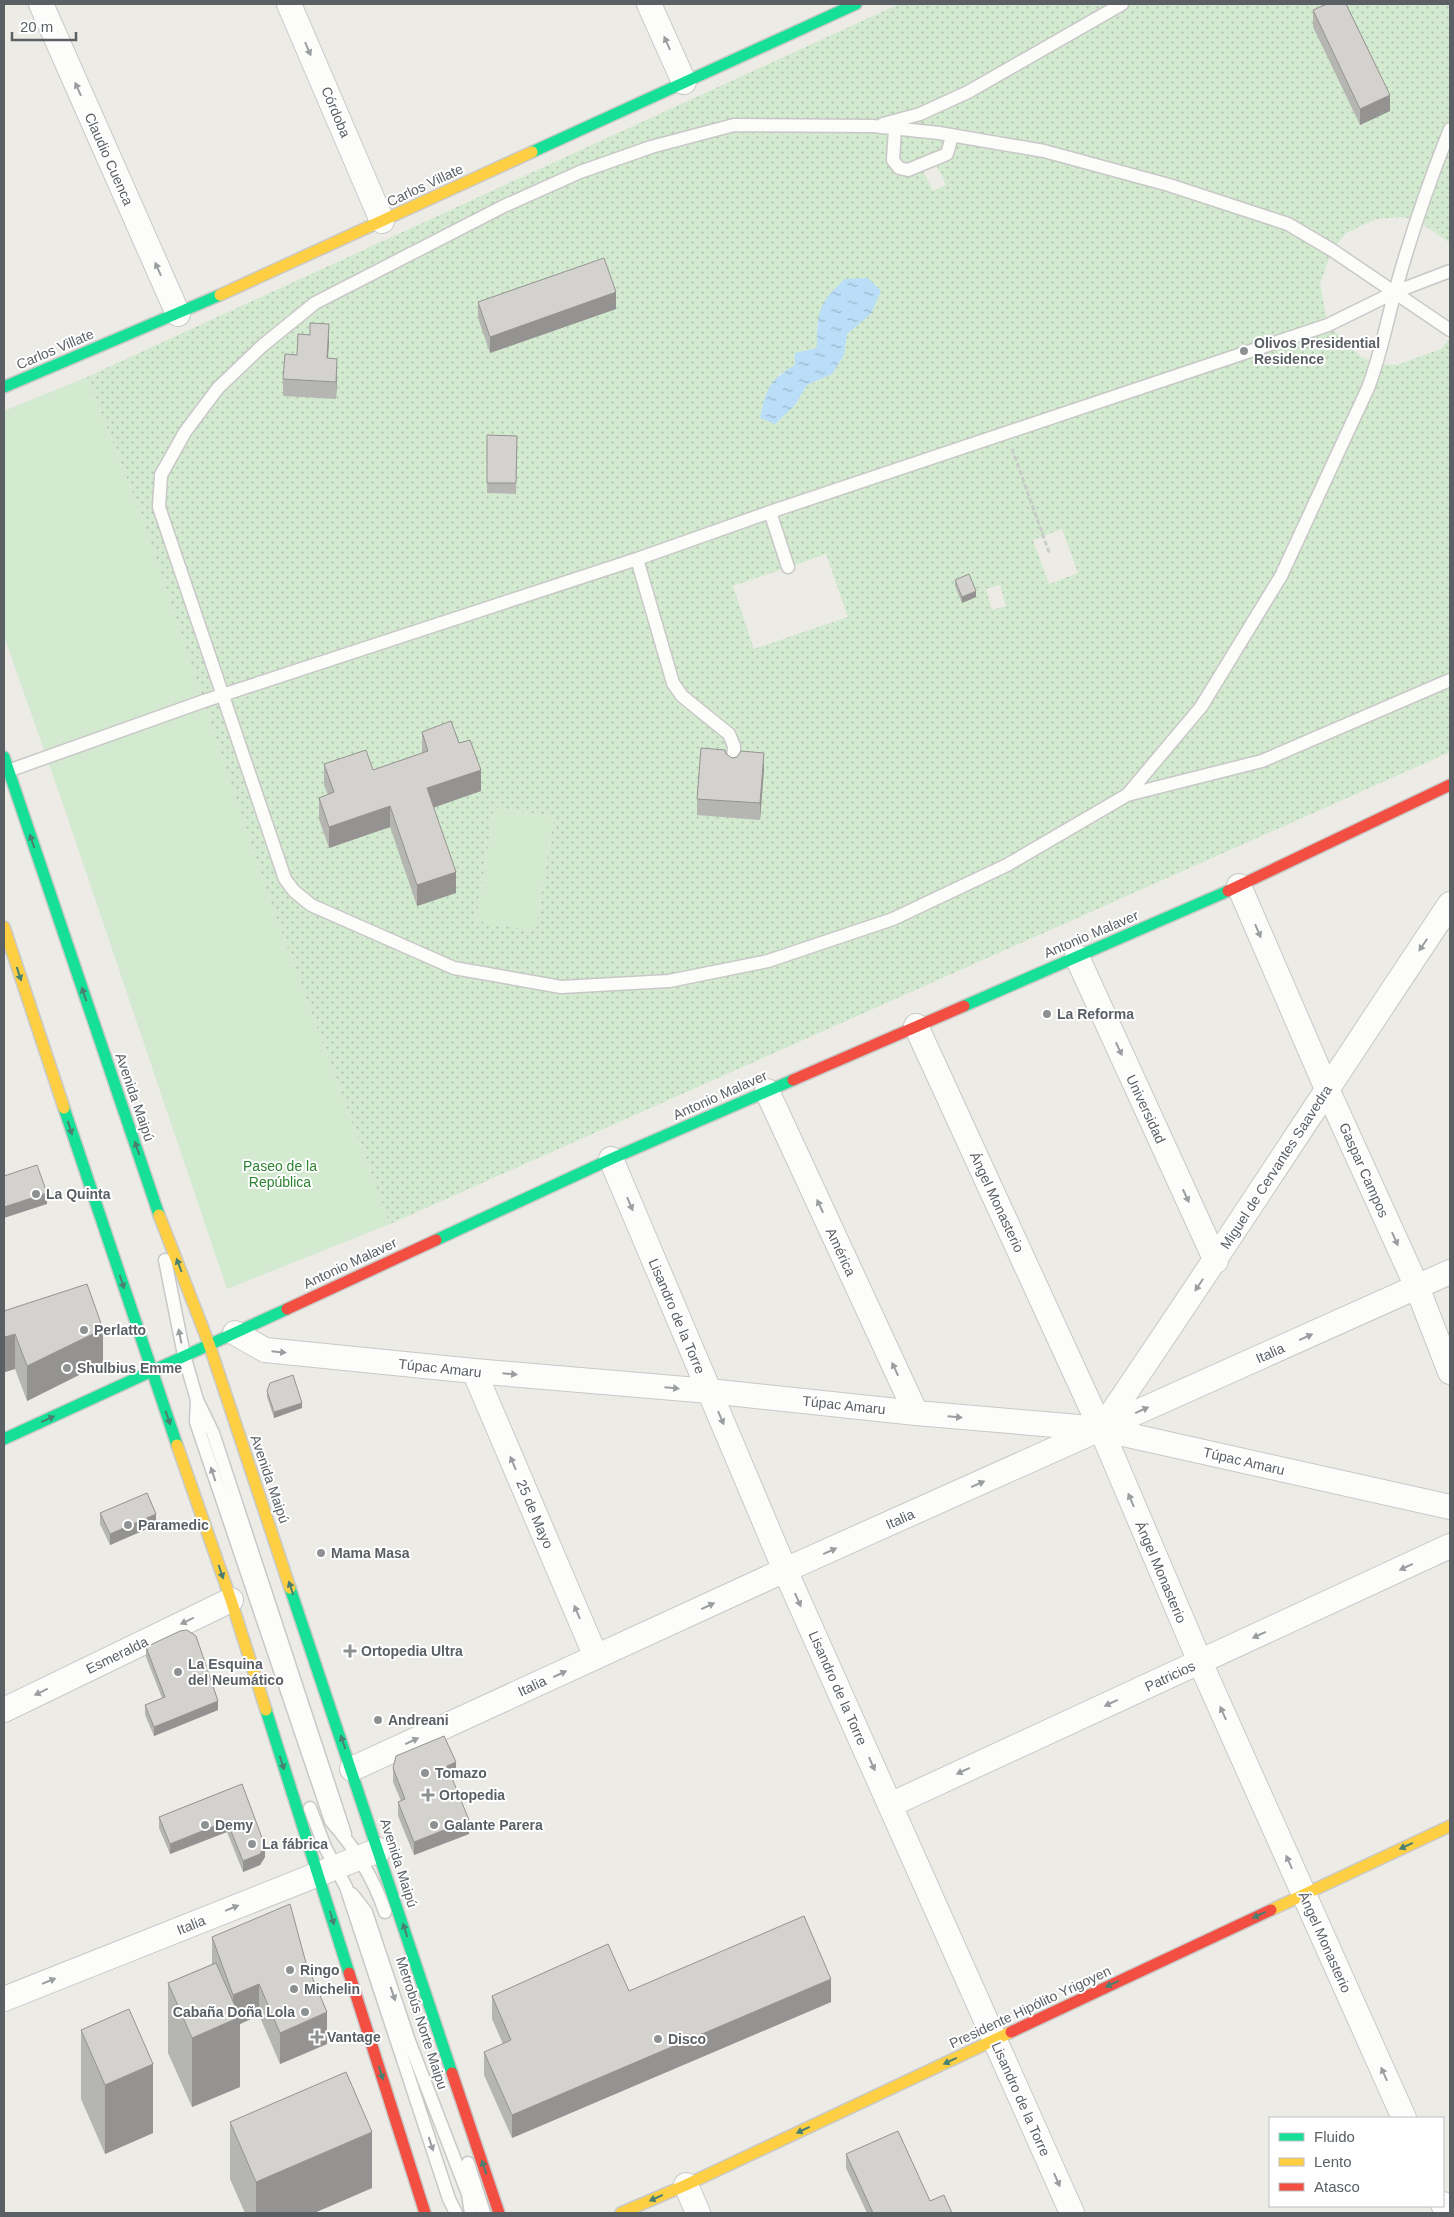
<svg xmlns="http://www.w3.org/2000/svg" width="1454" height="2217" viewBox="0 0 1454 2217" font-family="Helvetica,sans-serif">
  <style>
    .park { fill: #d3ead0 }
    .garden { fill: url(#garden-dots); fill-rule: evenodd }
    .water { fill: url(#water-ripples) }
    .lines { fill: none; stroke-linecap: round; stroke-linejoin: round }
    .lane-casing { stroke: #c8c8c7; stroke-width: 15 }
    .street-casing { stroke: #c8c8c7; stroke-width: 26 }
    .fast-casing { stroke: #c8c9c8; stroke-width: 14 }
    .slow-casing { stroke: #c8c9c8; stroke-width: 14 }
    .jam-casing { stroke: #c8c9c8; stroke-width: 14 }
    .path { stroke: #c8cdc9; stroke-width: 3; stroke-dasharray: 5 2.5; stroke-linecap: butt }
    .lane { stroke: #fcfcfb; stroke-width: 12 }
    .street { stroke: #fcfcfb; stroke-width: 24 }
    .fast { stroke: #16e098; stroke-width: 11 }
    .slow { stroke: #ffcf43; stroke-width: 11 }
    .jam { stroke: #f24e42; stroke-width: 11 }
    .wall { fill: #b5b5b2 }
    .shaded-wall { fill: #949391 }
    .building { fill: #d3d2cf; stroke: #949391 }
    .oneway { fill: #9b9ea1 }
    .oneway2 { fill: #4a8072 }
    .poi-dot { fill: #8e9192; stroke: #fff; stroke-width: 2 }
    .labels { text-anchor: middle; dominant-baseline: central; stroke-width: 4; stroke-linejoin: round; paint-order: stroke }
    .street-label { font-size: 14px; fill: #5b6065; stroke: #fff }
    .poi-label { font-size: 14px; font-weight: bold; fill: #5b6065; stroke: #fff; text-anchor: start }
    .park-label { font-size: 14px; fill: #2d8330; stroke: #fff }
  </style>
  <defs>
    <pattern id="garden-dots" width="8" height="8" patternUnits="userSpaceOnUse" patternTransform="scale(1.25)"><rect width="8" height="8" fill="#d3ead0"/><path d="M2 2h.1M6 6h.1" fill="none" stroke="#aec1ac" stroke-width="1.8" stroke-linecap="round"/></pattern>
    <pattern id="water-ripples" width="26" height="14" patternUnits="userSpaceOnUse" patternTransform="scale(1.25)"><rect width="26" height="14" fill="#badef8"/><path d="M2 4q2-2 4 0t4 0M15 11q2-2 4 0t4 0" fill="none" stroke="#9ab7cc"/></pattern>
  </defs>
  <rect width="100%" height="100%" fill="#ecebe6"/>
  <path class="park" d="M87,377L141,514L267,892L390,1224L227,1289L63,804L4,636V411Z
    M494,807L554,817L536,931L476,922Z"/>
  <path class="garden" d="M899,4H1450V243L1417,220L1402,217L1376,219L1346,233L1332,250L1320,284L1328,325L1361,357L1377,364L1397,365L1441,349L1450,338V752L390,1224L267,892L141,514L87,377ZM933,158L946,185L933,191L920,164ZM616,308L491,353L478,318ZM871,314L847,333L844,355L832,374L807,385L795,405L778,375L795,365L817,348V323ZM517,447L516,494L487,493ZM1062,529L1078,573L1049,584L1033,540ZM826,554L848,617L754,649L733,586ZM1000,585L1006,606L992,610L986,589ZM428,772L480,791L427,810L334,814L325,786ZM494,807L554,817L536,931L476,921Z"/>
  <path class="water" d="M868,278L881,291L871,314L847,334L844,355L832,374L807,385L795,405L775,424L760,418C766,390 769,380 795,365V353L817,348C817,312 818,303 845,279Z"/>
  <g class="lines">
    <defs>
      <path id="lane" d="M883,124L920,114L968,92L1122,4
        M895,129L893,160L899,168L908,170L947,154L952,136
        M1450,129C1429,182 1410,237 1395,292C1386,325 1380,357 1368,388L1281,576L1201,707L1127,795L1007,865L893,919L768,961L669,981L561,987L454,968L311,905L294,891L285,879L159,507L161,475L185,432L218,388L262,346L315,303L504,206L580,172L651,147L734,125L873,126L939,133L1044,151L1169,185L1288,224L1332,250L1450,330
        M770,512L788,567
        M637,559L673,683L682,696L729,734L734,746L733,766
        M5,772L204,701L637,559L770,512L1328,325L1395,292L1450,271
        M1127,795L1262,761L1450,680
        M165,1260L184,1355L197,1400L213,1433L345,1834
        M197,1400L196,1422L331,1821C354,1847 374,1879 385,1912
        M310,1808L325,1847L346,1887L449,2199L456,2213
        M352,1894L366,1912L409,2041L468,2194L471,2213
        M468,2163L484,2213"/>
      <path id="street" d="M41,4L178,314
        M289,4L382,221
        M649,4L684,82
        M1239,886L1327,1089L1417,1287L1450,1372
        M1077,957L1216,1261
        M916,1026L1101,1429L1200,1662L1404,2118
        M767,1091L916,1413
        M611,1159L785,1570L1072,2213
        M235,1333L265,1350L474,1371L709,1391L916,1413L1101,1429L1450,1507
        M474,1371L596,1657
        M1101,1429C1220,1255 1333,1079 1450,904
        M4,1710L231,1600
        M352,1769L785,1570L1450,1272
        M890,1805L1450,1546
        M4,1999L379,1850
        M686,2185L698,2213
        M1443,2204L1447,2213"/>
      <path id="fast" d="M532,152L856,4
        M4,387L220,295
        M4,757L159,1215
        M964,1006L1228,891
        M64,1108L177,1445
        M436,1240L611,1159L793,1080
        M4,1439L287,1309
        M290,1588L452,2073
        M266,1710L349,1973"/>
      <path id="slow" d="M220,295L532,152
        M4,927L64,1108
        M159,1215L209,1344L290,1588
        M177,1445L231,1600L266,1710
        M1271,1910L1450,1826
        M621,2213L686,2185L1011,2032"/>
      <path id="jam" d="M1228,891L1450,785
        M793,1080L964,1006
        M287,1309L436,1240
        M349,1973L425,2213
        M1011,2032L1271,1910
        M452,2073L499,2213"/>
    </defs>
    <use href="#lane" class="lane-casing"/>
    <use href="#street" class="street-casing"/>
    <use href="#fast" class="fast-casing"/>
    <use href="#slow" class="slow-casing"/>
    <use href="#jam" class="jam-casing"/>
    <path class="path" d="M1012,449L1050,555"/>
    <use href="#lane" class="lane"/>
    <use href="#street" class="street"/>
    <use href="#fast" class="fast"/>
    <use href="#slow" class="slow"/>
    <use href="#jam" class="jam"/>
  </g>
  <path class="wall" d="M1313,10L1390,111L1360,125L1313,27Z
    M478,302L616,309L490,353L478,318Z
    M329,340L328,358L337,375L336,399L283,396V379L297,355Z
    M487,435L517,436L516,494L487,493Z
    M955,580L976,597L962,603L955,586Z
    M422,732L459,743L481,791L433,807L456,893L417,906L390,827L329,848L319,819V798L328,795L324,785V764L373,770L422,753Z
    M726,754L732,758L764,769L760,820L697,815V799Z
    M4,1311L103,1363L27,1401L15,1369L5,1372L4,1367Z
    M267,1391L302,1408L274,1418L267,1397Z
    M100,1513L156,1525L110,1545L100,1524Z
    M146,1647L218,1710L154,1736L145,1715V1705L162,1698L146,1657Z
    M393,1768L456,1776L452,1778L469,1834L414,1855L398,1816V1802L401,1801L393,1782Z
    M242,1784L265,1857L260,1865L243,1872L227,1832L170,1854L159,1828V1817Z
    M212,1937L327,2044L280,2064L259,2015L240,2024V2087L192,2107L168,2053V1983L212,1964Z
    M629,1991L831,2002L512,2138L484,2075V2052L503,2044L492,2019V1996Z
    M81,2030L153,2133L105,2154L81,2099Z
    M230,2122L372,2188L314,2213H245L230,2179Z
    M846,2154L952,2213H867L846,2168Z"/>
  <path class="shaded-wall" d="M1390,95V111L1360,125V109Z
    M616,292V309L490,353V337Z
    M329,324V340L327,374V358Z
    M337,359V375L336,399V382Z
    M976,591V597L962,603V597Z
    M764,753V769L760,820V803Z
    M481,770V791L427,810V788Z
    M390,806V827L329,848V827Z
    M456,872V893L417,906V885Z
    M47,1193V1204L4,1218V1207Z
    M103,1329V1363L27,1401V1366Z
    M15,1334V1369L5,1372V1337Z
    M302,1403V1408L274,1418V1412Z
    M156,1514V1525L110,1545V1534Z
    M218,1701V1710L154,1736V1727Z
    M456,1762V1776L447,1780V1766Z
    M469,1820V1834L414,1855V1842Z
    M227,1821V1832L170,1854V1844Z
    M265,1846V1857L260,1865L243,1872V1861Z
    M831,1979V2002L512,2138V2115Z
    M259,1984V2015L240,2024V2087L192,2107V2038L233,2020V1995Z
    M327,2012V2044L280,2064V2033Z
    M153,2064V2133L105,2154V2085Z
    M372,2132V2188L314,2213H256V2182Z"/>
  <path class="building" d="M1327,4H1346L1390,95L1360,109L1313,10Z
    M604,258L616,292L490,337L478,302Z
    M310,323L329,324L327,358L337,359L336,382L283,379L285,354L297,355L298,334L310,335Z
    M487,435L517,436L516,483H487Z
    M969,574L976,591L962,597L955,580Z
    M451,721L459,743L470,740L481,770L427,788L456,872L417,885L390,806L329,827L319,798L334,792L324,764L366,750L373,770L428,751L422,732Z
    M701,748L725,750L726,754L732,758L737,757L741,751L764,753L760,803L697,799Z
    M37,1165L47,1193L4,1207V1176Z
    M87,1284L103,1329L27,1366L15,1334L5,1337L4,1333V1311Z
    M293,1375L302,1403L274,1412L267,1391L270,1383Z
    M147,1493L156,1514L110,1534L100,1513Z
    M187,1630L196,1636L218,1701L154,1727L145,1705L165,1697L146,1647L180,1631Z
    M444,1736L456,1762L447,1766L469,1820L414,1842L398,1802L405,1799L393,1768L396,1756Z
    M242,1784L265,1846L260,1854L243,1861L227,1821L170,1844L159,1817Z
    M290,1904L306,1963L327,2012L280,2033L259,1984L233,1995L212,1937Z
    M804,1916L831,1979L512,2115L484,2052L511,2040L492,1996L608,1944L629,1991Z
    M216,1963L240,2017L192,2038L168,1983Z
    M129,2009L153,2064L105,2085L81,2030Z
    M346,2072L372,2132L256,2182L230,2122Z
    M898,2131L930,2201L944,2195L952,2213H873L846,2154Z"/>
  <defs><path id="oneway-solid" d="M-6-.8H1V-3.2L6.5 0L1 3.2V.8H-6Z" transform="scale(1.25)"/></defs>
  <g class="oneway">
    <use href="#oneway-solid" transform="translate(667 43) rotate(-114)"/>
    <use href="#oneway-solid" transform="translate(308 49) rotate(67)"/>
    <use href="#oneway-solid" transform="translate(78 89) rotate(-114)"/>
    <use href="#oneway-solid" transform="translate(158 269) rotate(-114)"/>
    <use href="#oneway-solid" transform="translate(1258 931) rotate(67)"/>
    <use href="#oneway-solid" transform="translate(1423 945) rotate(124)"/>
    <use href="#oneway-solid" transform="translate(1119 1049) rotate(65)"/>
    <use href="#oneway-solid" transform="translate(1186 1196) rotate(65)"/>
    <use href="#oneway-solid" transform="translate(630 1204) rotate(67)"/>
    <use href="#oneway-solid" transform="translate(820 1206) rotate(-115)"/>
    <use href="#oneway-solid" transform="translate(1395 1239) rotate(66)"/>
    <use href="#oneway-solid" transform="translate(1199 1285) rotate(124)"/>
    <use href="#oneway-solid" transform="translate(180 1336) rotate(-101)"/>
    <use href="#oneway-solid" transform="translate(1306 1337) rotate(-24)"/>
    <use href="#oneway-solid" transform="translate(279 1352) rotate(6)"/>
    <use href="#oneway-solid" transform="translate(895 1369) rotate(-115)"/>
    <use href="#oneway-solid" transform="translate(510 1374) rotate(5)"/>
    <use href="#oneway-solid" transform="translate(672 1388) rotate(5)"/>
    <use href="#oneway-solid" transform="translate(1142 1410) rotate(-24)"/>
    <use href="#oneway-solid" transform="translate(955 1417) rotate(5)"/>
    <use href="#oneway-solid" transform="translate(721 1418) rotate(67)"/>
    <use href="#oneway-solid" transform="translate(513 1463) rotate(-113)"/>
    <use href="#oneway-solid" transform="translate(213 1474) rotate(-108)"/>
    <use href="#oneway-solid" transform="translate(978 1484) rotate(-24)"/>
    <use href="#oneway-solid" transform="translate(1131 1500) rotate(-113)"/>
    <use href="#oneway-solid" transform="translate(830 1551) rotate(-24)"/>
    <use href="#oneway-solid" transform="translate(1406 1567) rotate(155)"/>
    <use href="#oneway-solid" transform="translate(798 1600) rotate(66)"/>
    <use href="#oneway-solid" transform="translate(708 1606) rotate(-25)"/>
    <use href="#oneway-solid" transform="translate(577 1612) rotate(-113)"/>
    <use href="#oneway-solid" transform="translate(187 1621) rotate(154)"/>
    <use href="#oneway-solid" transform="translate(1259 1635) rotate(155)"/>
    <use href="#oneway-solid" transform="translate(560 1674) rotate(-25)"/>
    <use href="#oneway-solid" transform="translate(41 1692) rotate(154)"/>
    <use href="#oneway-solid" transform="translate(1111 1703) rotate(155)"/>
    <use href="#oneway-solid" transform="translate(1223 1713) rotate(-114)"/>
    <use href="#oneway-solid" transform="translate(412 1741) rotate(-25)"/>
    <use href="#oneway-solid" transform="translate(872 1764) rotate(66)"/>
    <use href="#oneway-solid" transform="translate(963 1771) rotate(155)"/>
    <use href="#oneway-solid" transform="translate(1289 1862) rotate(-114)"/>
    <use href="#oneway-solid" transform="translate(232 1908) rotate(-22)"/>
    <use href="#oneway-solid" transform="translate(49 1981) rotate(-22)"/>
    <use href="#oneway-solid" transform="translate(393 1994) rotate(71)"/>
    <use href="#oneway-solid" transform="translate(1384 2074) rotate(-114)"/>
    <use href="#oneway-solid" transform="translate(431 2144) rotate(72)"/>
    <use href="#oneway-solid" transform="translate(1057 2180) rotate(66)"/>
  </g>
  <g class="oneway2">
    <use href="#oneway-solid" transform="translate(32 841) rotate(-109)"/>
    <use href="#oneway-solid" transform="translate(19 974) rotate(72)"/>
    <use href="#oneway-solid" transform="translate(84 994) rotate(-109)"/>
    <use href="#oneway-solid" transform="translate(70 1128) rotate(72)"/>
    <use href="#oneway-solid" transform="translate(137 1148) rotate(-109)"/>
    <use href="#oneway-solid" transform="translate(179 1265) rotate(-111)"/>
    <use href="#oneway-solid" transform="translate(122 1282) rotate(72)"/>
    <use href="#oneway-solid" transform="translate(168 1418) rotate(71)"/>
    <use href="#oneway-solid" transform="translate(48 1419) rotate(-24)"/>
    <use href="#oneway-solid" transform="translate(221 1572) rotate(71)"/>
    <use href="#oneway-solid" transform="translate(291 1588) rotate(-109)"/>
    <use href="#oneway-solid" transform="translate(343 1742) rotate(-109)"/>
    <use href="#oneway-solid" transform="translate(282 1763) rotate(72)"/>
    <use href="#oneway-solid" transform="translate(1406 1846) rotate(155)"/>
    <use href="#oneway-solid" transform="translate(1259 1915) rotate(155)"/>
    <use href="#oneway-solid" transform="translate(332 1918) rotate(73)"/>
    <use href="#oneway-solid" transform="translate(405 1930) rotate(-108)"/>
    <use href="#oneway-solid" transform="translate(1112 1984) rotate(155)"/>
    <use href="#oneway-solid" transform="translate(950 2061) rotate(155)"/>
    <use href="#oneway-solid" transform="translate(381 2073) rotate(73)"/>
    <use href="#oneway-solid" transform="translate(803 2130) rotate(155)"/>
    <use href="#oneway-solid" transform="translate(484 2167) rotate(-108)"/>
    <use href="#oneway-solid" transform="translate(656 2198) rotate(156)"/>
  </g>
  <g class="poi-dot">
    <circle cx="1244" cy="351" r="5"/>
    <circle cx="1047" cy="1014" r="5"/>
    <circle cx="36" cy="1194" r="5"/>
    <circle cx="84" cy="1330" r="5"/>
    <circle cx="67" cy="1368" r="5"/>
    <circle cx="128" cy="1525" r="5"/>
    <circle cx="321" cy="1553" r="5"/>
    <path d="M347.5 1643.5h5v5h5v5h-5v5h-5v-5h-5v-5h5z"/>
    <circle cx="178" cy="1672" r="5"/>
    <circle cx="378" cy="1720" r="5"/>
    <circle cx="425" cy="1773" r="5"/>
    <path d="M425.5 1787.5h5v5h5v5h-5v5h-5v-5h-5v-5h5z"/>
    <circle cx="205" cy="1825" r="5"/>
    <circle cx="434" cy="1825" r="5"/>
    <circle cx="252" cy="1844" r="5"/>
    <circle cx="290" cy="1970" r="5"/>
    <circle cx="294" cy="1989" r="5"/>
    <circle cx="305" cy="2012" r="5"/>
    <path d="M314.5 2029.5h5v5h5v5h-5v5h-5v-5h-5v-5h5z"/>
    <circle cx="658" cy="2039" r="5"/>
  </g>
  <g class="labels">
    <g class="street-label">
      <text transform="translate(336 112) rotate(67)">Córdoba</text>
      <text transform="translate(109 159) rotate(66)">Claudio Cuenca</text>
      <text transform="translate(425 185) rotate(-25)">Carlos Villate</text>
      <text transform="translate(55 349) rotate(-23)">Carlos Villate</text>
      <text transform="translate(1091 934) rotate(-23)">Antonio Malaver</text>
      <text transform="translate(720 1095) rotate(-24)">Antonio Malaver</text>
      <text transform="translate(135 1097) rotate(71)">Avenida Maipú</text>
      <text transform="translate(1146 1109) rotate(65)">Universidad</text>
      <text transform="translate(1276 1167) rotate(-57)">Miguel de Cervantes Saavedra</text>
      <text transform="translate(1364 1170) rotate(66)">Gaspar Campos</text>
      <text transform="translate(997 1202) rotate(65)">Ángel Monasterio</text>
      <text transform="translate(841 1252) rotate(65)">América</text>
      <text transform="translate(350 1263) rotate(-25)">Antonio Malaver</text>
      <text transform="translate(677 1316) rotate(67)">Lisandro de la Torre</text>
      <text transform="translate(1270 1353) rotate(-24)">Italia</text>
      <text transform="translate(440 1368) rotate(6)">Túpac Amaru</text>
      <text transform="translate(844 1405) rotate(6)">Túpac Amaru</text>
      <text transform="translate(1244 1461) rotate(13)">Túpac Amaru</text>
      <text transform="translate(270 1479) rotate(71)">Avenida Maipú</text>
      <text transform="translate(535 1514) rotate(67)">25 de Mayo</text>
      <text transform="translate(900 1519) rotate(-24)">Italia</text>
      <text transform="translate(1161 1572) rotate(67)">Ángel Monasterio</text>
      <text transform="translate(117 1655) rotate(-26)">Esmeralda</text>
      <text transform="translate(1170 1676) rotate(-25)">Patricios</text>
      <text transform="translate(532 1686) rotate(-25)">Italia</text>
      <text transform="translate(838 1688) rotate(66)">Lisandro de la Torre</text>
      <text transform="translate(399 1863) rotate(72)">Avenida Maipú</text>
      <text transform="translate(191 1925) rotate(-22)">Italia</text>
      <text transform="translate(1325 1942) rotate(66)">Ángel Monasterio</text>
      <text transform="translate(1030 2007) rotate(-25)">Presidente Hipólito Yrigoyen</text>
      <text transform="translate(422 2023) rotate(72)">Metrobús Norte Maipu</text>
      <text transform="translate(1021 2099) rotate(66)">Lisandro de la Torre</text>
    </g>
    <g class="poi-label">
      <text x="1254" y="343">Olivos Presidential<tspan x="1254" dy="16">Residence</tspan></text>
      <text x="1057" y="1014">La Reforma</text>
      <text x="46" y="1194">La Quinta</text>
      <text x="94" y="1330">Perlatto</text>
      <text x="77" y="1368">Shulbius Emme</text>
      <text x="138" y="1525">Paramedic</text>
      <text x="331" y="1553">Mama Masa</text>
      <text x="361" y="1651">Ortopedia Ultra</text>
      <text x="188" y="1664">La Esquina<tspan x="188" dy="16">del Neumático</tspan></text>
      <text x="388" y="1720">Andreani</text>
      <text x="435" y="1773">Tomazo</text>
      <text x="439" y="1795">Ortopedia</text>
      <text x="215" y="1825">Demy</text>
      <text x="444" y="1825">Galante Parera</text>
      <text x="262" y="1844">La fábrica</text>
      <text x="300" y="1970">Ringo</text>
      <text x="304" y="1989">Michelin</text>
      <text x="295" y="2012" text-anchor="end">Cabaña Doña Lola</text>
      <text x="327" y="2037">Vantage</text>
      <text x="668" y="2039">Disco</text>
    </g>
    <g class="park-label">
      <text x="280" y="1166">Paseo de la<tspan x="280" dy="16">República</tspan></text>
    </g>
  </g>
  <rect width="1454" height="2217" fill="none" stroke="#5b6065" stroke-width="10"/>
  <rect x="1269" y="2117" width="175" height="90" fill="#ffffff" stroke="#bdbfc1"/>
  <rect x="1279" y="2133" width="25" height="8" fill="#16e098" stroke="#bdbfc1"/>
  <text x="1314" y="2142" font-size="15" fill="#5b6065">Fluido</text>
  <rect x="1279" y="2158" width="25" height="8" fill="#ffcf43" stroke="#bdbfc1"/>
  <text x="1314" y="2167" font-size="15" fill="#5b6065">Lento</text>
  <rect x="1279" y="2183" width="25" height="8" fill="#f24e42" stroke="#bdbfc1"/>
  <text x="1314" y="2192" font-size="15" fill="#5b6065">Atasco</text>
  <path d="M12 32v8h64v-8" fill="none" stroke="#5b6065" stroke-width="2.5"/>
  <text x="20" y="32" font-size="15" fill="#5b6065" stroke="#ffffff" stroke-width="4" paint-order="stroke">20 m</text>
</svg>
